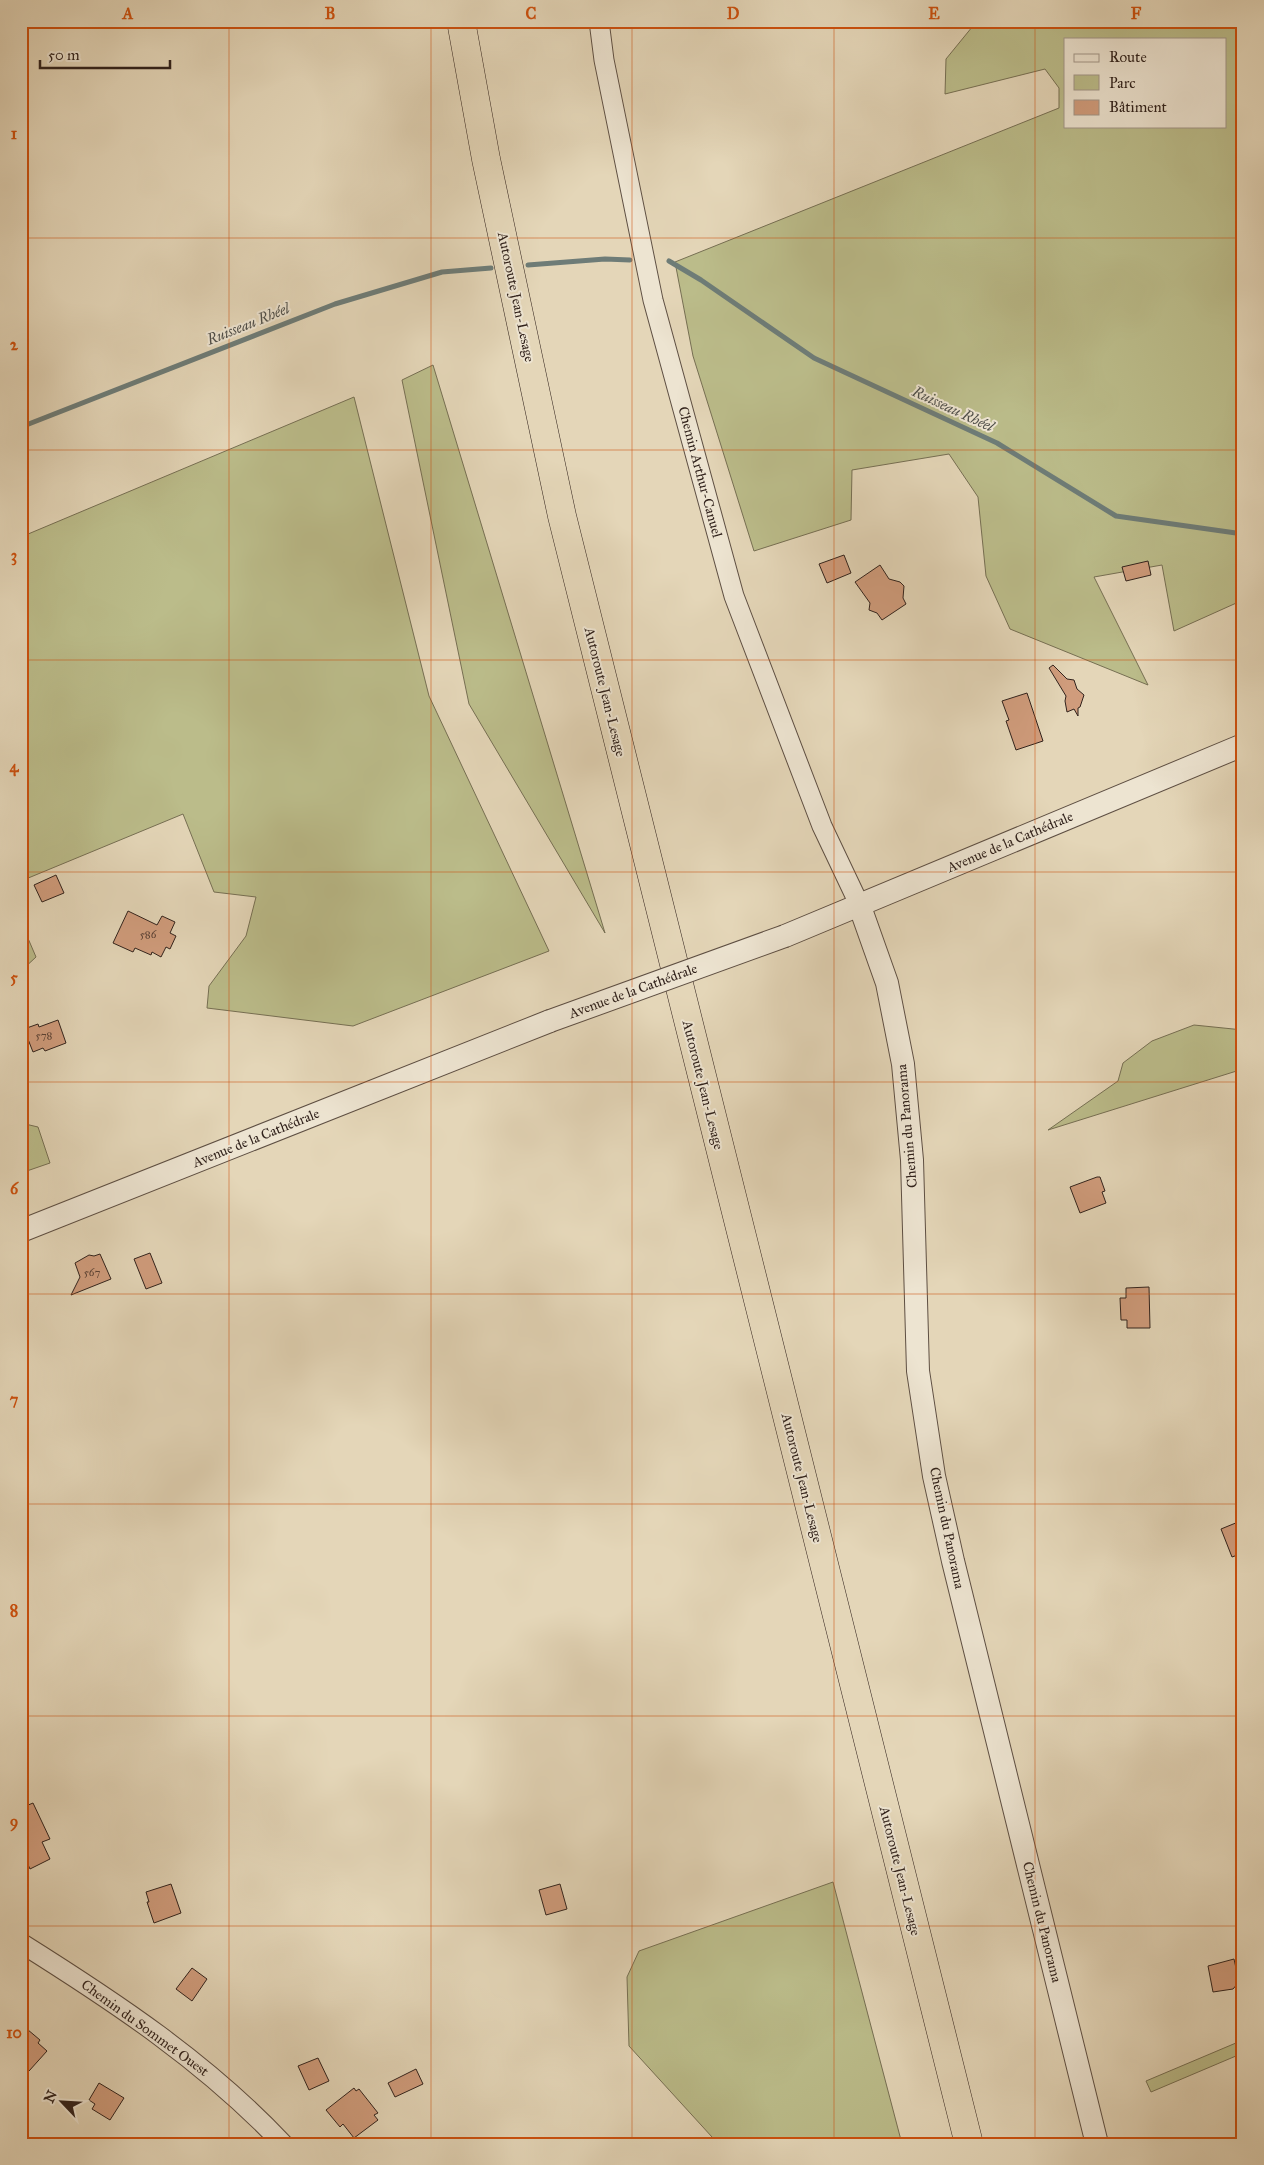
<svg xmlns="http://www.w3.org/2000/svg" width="1264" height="2165" viewBox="0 0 1264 2165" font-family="'IM FELL Great Primer',serif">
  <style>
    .green { fill: #bbbc8a; stroke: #766f53; fill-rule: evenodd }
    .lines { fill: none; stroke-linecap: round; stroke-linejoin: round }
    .stream { stroke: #6e7c77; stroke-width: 5 }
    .building { fill: #d09c7c; stroke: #31221c }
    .minor-casing { stroke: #5e4f43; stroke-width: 21 }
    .tertiary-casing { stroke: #5e4f43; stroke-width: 24 }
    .motorway-casing { stroke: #31221c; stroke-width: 29 }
    .minor { stroke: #ede4d1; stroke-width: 19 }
    .tertiary { stroke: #ede4d1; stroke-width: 22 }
    .motorway { stroke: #e4d6b8; stroke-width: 28 }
    .tertiary-bridge-casing { stroke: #5e4f43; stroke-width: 24; stroke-linecap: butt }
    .tertiary-bridge { stroke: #ede4d1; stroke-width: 22 }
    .grid { fill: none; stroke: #cd510e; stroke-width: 1; stroke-opacity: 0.55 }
    .labels { text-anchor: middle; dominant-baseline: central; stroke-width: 4; stroke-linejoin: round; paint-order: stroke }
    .number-label { font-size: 11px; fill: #594034 }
    .street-label { font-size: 14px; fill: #31221c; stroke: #ede4d1 }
    .water-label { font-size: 15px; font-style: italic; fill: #4f4f4a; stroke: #ede4d1 }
    .neatline { fill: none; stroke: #cd510e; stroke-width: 2 }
    .grid-label { font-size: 16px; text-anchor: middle; font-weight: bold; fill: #cd510e }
  </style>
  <rect width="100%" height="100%" fill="#e4d6b8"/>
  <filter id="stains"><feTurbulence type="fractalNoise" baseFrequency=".004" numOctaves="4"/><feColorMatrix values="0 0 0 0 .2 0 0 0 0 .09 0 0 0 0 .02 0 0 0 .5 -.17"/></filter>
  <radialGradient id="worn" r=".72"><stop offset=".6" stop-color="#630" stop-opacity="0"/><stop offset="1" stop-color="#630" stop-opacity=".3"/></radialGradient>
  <path class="green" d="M977,21H1243V600L1174,631L1162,565L1094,577L1148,685L1010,629L986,576L978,497L949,454L852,470L851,520L754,551L693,356L675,262L1059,108V88L1045,69L945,94L946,59ZM1065,39H1225V126H1065Z
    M433,365L605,933L469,704L402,380Z
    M354,397L429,696L549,951L353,1026L207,1008L209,986L246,936L256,897L214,892L183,814L21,881V537Z
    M21,922L36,957L21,971Z
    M1194,1025L1243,1030V1069L1048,1130L1118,1081L1123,1063L1152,1041Z
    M21,1123L38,1127L50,1163L21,1173Z
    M833,1882L902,2144H715L712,2137L629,2046L627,1977L639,1951Z
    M1243,2040V2053L1151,2092L1146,2081Z"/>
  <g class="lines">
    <path class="stream" d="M669,261L701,280L814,358L997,443L1116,516L1243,534
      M528,265L605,259L630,260
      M21,427L335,304L442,272L491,268"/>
  </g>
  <path class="building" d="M844,555L851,573L827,583L819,564Z
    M1148,561L1151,575L1126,581L1122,567Z
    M880,565L889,579L900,582L904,586L903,598L906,604L882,620L877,613L869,610L870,603L855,582Z
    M1053,665L1067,679L1074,680L1077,689L1084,695L1080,707L1078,708V716L1074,709L1067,712L1065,701L1066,696L1049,668Z
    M1027,693L1043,741L1016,750L1006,721L1009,720L1002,701Z
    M56,875L64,893L42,902L34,885Z
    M128,911L157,925L162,916L175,922L170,933L176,936L170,949L166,947L161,957L152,952L151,955L135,948L133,952L113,943Z
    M58,1020L66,1043L45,1051L43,1048L33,1052L24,1029L38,1024L39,1027Z
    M1097,1177H1100L1105,1191L1102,1192L1106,1203L1080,1213L1070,1187Z
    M150,1253L162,1283L146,1289L134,1259Z
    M100,1254L111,1279L71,1295L80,1277L75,1263L89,1255L94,1256Z
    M1149,1287L1150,1328H1127V1320H1121L1120,1298H1126V1288Z
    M1243,1520V1553L1232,1557L1221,1529Z
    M33,1803L50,1839L42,1842L50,1859L30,1869L21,1849V1808Z
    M171,1884L181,1913L154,1923L147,1902H149L146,1892Z
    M560,1884L567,1909L546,1915L539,1890Z
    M1234,1959L1239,1982L1233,1989L1213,1992L1208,1966Z
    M192,1968L207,1979L192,2001L176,1989Z
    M21,2024L40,2040L38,2043L47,2051L29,2071L21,2064Z
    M318,2058L329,2081L309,2090L298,2066Z
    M416,2069L423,2084L395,2097L388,2083Z
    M99,2083L124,2098L110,2120L92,2109L95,2104L89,2100Z
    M354,2088L356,2091L359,2089L378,2113L374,2115L378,2120L354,2138L343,2124L340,2127L326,2110Z"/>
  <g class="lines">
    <defs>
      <path id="minor" d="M599,21L604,60L653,300L734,596L822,826L859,904
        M21,1943C115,2002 207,2063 283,2144"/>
      <path id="tertiary" d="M859,904L887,983L903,1064L912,1160L918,1371L934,1476L953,1561L1097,2144
        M785,936L1243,745
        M21,1231L550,1021"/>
      <path id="motorway" d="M461,21L486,159L562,516L969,2144"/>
    </defs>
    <use href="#minor" class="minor-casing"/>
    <use href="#tertiary" class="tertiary-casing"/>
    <use href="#motorway" class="motorway-casing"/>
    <use href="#minor" class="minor"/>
    <use href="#tertiary" class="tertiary"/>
    <use href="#motorway" class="motorway"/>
    <defs>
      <path id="tertiary-bridge" d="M550,1021L785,936"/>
    </defs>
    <use href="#tertiary-bridge" class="tertiary-bridge-casing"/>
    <use href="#tertiary-bridge" class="tertiary-bridge"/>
  </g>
  <path class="grid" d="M229,21V2144M431,21V2144M632,21V2144M834,21V2144M1035,21V2144M21,238H1243M21,450H1243M21,660H1243M21,872H1243M21,1082H1243M21,1294H1243M21,1504H1243M21,1716H1243M21,1926H1243"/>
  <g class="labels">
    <g class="number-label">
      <text x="148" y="934">586</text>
      <text x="44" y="1035">578</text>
      <text x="92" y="1272">567</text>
    </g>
    <g class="street-label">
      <text transform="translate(516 297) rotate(78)">Autoroute Jean-Lesage</text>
      <text transform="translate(700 472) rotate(75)">Chemin Arthur-Canuel</text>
      <text transform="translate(605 692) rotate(76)">Autoroute Jean-Lesage</text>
      <text transform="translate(1010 842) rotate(-23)">Avenue de la Cathédrale</text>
      <text transform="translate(633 991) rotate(-20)">Avenue de la Cathédrale</text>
      <text transform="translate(703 1085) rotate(76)">Autoroute Jean-Lesage</text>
      <text transform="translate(907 1126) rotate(-95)">Chemin du Panorama</text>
      <text transform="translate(256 1138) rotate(-22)">Avenue de la Cathédrale</text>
      <text transform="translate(802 1478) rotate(76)">Autoroute Jean-Lesage</text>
      <text transform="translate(947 1528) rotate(78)">Chemin du Panorama</text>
      <text transform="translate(900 1871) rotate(76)">Autoroute Jean-Lesage</text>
      <text transform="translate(1042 1922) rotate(76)">Chemin du Panorama</text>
      <text transform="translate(145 2028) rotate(36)">Chemin du Sommet Ouest</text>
    </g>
    <g class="water-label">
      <text transform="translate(248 324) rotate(-22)">Ruisseau Rhéel</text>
      <text transform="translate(953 409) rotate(25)">Ruisseau Rhéel</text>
    </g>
  </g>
  <rect width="1264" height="2165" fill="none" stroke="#e4d6b8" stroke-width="55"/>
  <rect x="1064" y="38" width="162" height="90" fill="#ede4d1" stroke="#a29689"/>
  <rect x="1074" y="54" width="25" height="8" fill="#ede4d1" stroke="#a29689"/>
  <text x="1109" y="62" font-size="15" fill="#31221c">Route</text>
  <rect x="1074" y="75" width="25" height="15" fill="#bbbc8a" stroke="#a29689"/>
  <text x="1109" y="88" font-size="15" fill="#31221c">Parc</text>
  <rect x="1074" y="100" width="25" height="15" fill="#d09c7c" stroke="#a29689"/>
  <text x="1109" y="112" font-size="15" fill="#31221c">Bâtiment</text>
  <g transform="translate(62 2102) rotate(295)" stroke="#ede4d1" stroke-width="4" paint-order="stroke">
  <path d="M0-4L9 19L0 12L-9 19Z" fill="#31221c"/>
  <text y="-8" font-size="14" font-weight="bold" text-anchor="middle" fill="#31221c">N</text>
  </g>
  <path d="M40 60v8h130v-8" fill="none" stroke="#31221c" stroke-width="2.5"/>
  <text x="48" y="60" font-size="15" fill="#31221c" stroke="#ede4d1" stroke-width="4" paint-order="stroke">50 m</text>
  <rect x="28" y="28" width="1208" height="2110" class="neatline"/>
  <g class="grid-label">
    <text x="128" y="19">A</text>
    <text x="330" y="19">B</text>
    <text x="531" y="19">C</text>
    <text x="733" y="19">D</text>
    <text x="934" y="19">E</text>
    <text x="1136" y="19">F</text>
    <text x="14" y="139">1</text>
    <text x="14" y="350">2</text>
    <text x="14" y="561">3</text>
    <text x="14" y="772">4</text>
    <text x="14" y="983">5</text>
    <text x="14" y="1194">6</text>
    <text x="14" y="1405">7</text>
    <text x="14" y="1616">8</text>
    <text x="14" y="1827">9</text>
    <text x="14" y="2038">10</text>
  </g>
  <rect width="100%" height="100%" filter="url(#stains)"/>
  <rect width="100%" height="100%" fill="url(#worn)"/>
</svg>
